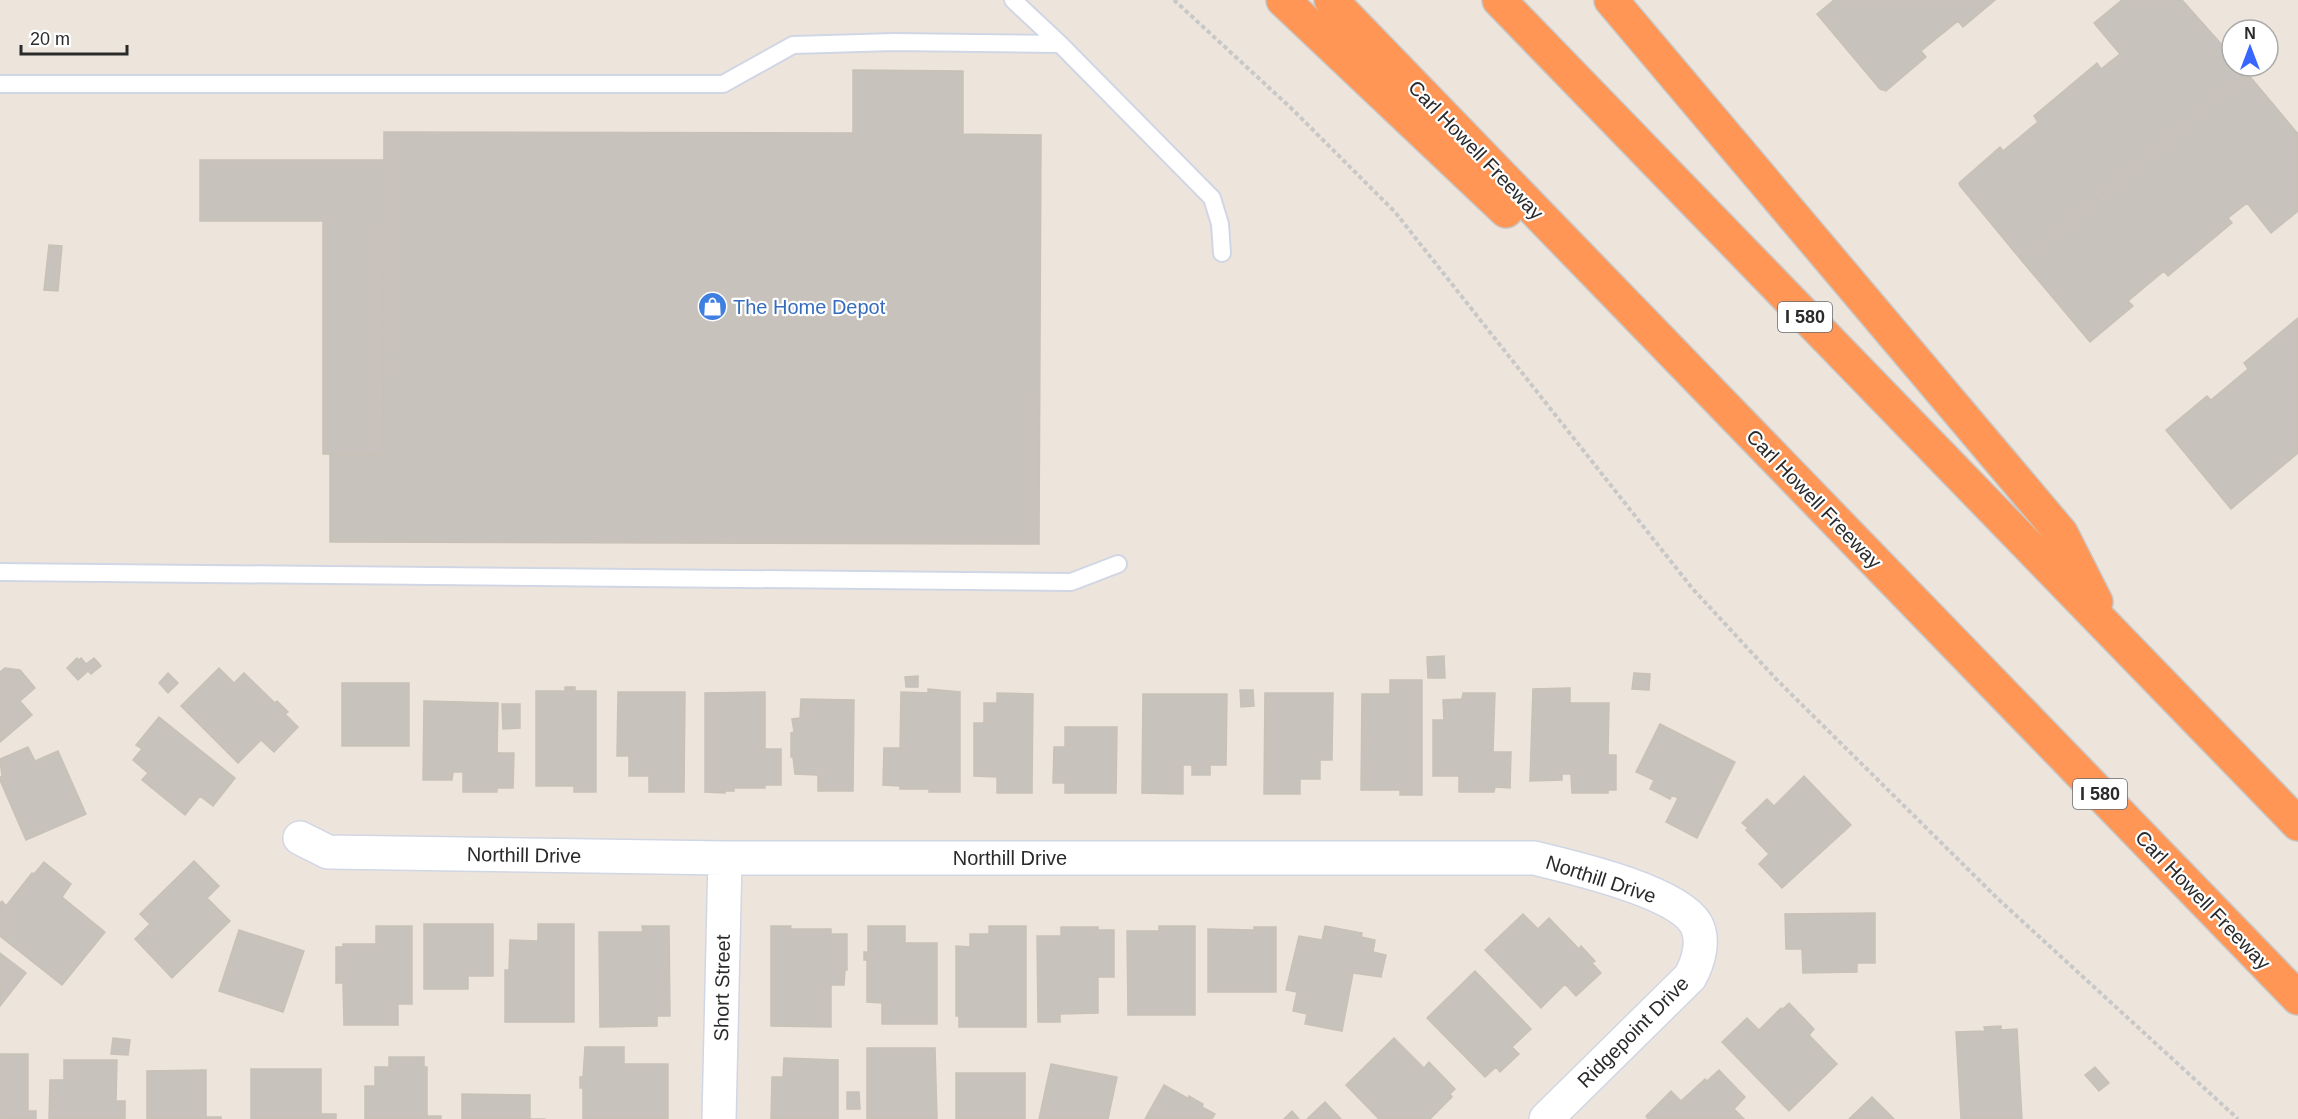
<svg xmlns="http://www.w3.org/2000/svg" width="2298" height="1119" viewBox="0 0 2298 1119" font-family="Helvetica,sans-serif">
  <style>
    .building { fill: #c8c2bc; stroke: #c8c1b6; stroke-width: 1.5 }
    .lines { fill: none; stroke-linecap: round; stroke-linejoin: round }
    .lane-casing { stroke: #d1d6e4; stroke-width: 20 }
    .street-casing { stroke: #d1d6e4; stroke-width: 36 }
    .highway-casing { stroke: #c8c8c8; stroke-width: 36 }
    .path { stroke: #c8c8c8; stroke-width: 4; stroke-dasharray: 4.5 3; stroke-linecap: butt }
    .lane { stroke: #fff; stroke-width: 16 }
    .street { stroke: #fff; stroke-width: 33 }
    .highway { stroke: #ff9655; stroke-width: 33 }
    .labels { text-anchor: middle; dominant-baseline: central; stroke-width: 4.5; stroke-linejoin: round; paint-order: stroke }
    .shield { fill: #fff; stroke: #6a6a6a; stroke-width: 1.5 }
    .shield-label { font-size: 18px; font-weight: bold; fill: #2a2a2a }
    .street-label { font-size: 20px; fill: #2a2a2a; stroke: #fff }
    .shop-label { font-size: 20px; fill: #366cbe; stroke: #fff; text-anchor: start }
  </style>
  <rect width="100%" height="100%" fill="#ede5dc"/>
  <path class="building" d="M1834,0H1995L1963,27L1958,21L1921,51L1926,57L1886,91L1880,89L1817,14Z
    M2122,0H2182L2232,56V66H2241L2247,73L2022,261L1960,186L1959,183L2000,147L2003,151L2038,122L2034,116L2097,63L2101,69L2120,54L2094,23Z
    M853,70L963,71V134L1041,135L1039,544L330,542V454L383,455L384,132L853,133Z
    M2247,73L2298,134V211L2271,233L2247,203L2228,218L2232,223L2168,276L2164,271L2128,301L2133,306L2090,342L2022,261Z
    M200,160H384L383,455L323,454V221H200Z
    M49,245L62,246L58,291L44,290Z
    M2298,318V453L2231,509L2166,430L2207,396L2211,400L2248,369L2244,363Z
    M1444,656L1445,678H1428L1427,657Z
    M77,658L79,660L81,658L86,664L94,658L101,666L91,674L88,671L78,680L67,668Z
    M5,668L20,670L35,688L20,701L32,715L0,742V672Z
    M219,668L234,683L244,673L275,703L277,701L288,712L285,714L298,727L274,752L261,740L238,763L181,706Z
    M168,673L178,683L168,693L159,683Z
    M1634,673L1650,674L1649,690L1632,689Z
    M918,676V687H906L905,677Z
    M1390,680H1422V795H1400V790H1361L1362,694H1390Z
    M342,683H409V746H342Z
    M565,687H575V691H596V792H574V786H536V691H565Z
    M1570,688V703H1609L1608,755H1616V790H1608V793H1572L1571,774H1562V780L1530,781L1533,689Z
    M928,689L960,692V792H929V789H900V786L883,785L884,748H900L901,692L928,693Z
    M1240,690H1253L1254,706L1241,707Z
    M618,692H685L684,792H649V776H629V756H617Z
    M765,692V749H781V785H765V788H734V791H725V793L705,792V693Z
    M997,693L1033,694L1032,793H997V777L974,776V723H984V703H997Z
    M1265,693H1333L1332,760H1320V779H1300V794H1264Z
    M1463,693H1495L1493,752H1511L1510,788L1495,787L1494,792H1459V776H1433V720H1444L1443,700L1462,699Z
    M1143,694H1227L1226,765H1210V775H1192V765H1183V794L1142,793Z
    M801,699L854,700L853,791H818V775L795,774L793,757H791V733L794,732L792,719L800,718Z
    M424,701L498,703L497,753H514L513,788H497V792H463V772H453L452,780H423Z
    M502,704H520V728L503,729Z
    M159,717L235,778L213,806L200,796L185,815L142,780L148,773L133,760L142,749L136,745Z
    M1660,724L1735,762L1697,838L1666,822L1678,798L1672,795L1670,799L1650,789L1654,780L1636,772Z
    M1065,727H1117L1116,793H1065V783H1053L1054,747H1065Z
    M28,747L35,761L58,751L86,814L26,840L0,780V777L2,776L0,759Z
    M1804,776L1851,825L1782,888L1759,864L1769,854L1746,830L1748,828L1742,823L1767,799L1774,806Z
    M194,861L219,886L207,898L230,921L172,978L135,939L150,924L140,914Z
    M44,862L71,884L62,897L105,932L62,985L0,936V903L2,901L6,906L32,873L34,874Z
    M1875,913V963H1857V972L1803,973L1802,949H1786L1785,914Z
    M1523,914L1538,929L1549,918L1579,949L1581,946L1595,961L1592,963L1601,973L1576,996L1565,984L1541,1008L1485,950Z
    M424,924H493V976H468V989H424Z
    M538,924H574V1022H505V970H509L510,940L538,941Z
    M376,926H412V1004H398V1025H344L343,983H336V947H343V944H376Z
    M642,926H669L670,1016H657V1026L600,1027L599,932H643Z
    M771,926H791L790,929H831V934H847V970H845L844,985H831V1027L771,1026Z
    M868,926H905V943H937V1024H882V1003L867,1002V960H864V952H868Z
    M989,926H1026V1027H959V1016H956V946L970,947V934H989Z
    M1159,926H1195V1015H1128L1127,931H1159Z
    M1325,926L1362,933L1361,937L1375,940L1373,952L1386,955L1381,977L1353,973L1342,1031L1305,1024L1307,1014L1293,1011L1297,992L1286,990L1299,936L1322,940Z
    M1061,927H1098V930H1114V977H1098V1013L1060,1014V1022H1038L1037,936H1061Z
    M1254,927H1276V992H1208V929L1254,930Z
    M239,930L304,951L283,1012L219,991Z
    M0,953L26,973L0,1006Z
    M1475,971L1531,1029L1512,1047L1519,1054L1500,1072L1496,1067L1485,1077L1427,1018Z
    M1789,1003L1814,1029L1809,1035L1837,1064L1789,1111L1722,1042L1747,1018L1759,1030L1781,1008L1782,1010Z
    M2001,1026V1030L2017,1029L2022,1119H1961L1956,1032L1985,1031L1984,1027Z
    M113,1038L130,1040L128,1055L111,1054Z
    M1394,1038L1424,1068L1429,1062L1455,1089L1450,1094L1452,1097L1430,1119H1379L1346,1085Z
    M585,1047H624V1064H668V1119H583V1088H580V1077H583Z
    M867,1048H935L937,1119H867Z
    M0,1054H28V1111H36V1119H0Z
    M389,1057H424V1067H427V1116H441V1119H365V1086H375V1067H389Z
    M784,1058L838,1060V1119H771L772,1077H783Z
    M64,1060H117L116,1101H125V1119H49L50,1080H64Z
    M1051,1064L1117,1077L1108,1119H1039Z
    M2095,1067L2109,1083L2099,1091L2085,1075Z
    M251,1069H321V1114H336V1119H251Z
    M206,1070V1117H221V1119H147V1071Z
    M1719,1070L1745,1097L1734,1109L1744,1119H1648L1646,1116L1671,1091L1681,1101L1705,1079L1707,1081Z
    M956,1073H1025V1119H956Z
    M1164,1085L1189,1099V1096L1203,1104L1202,1107L1215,1114L1212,1119H1145Z
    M847,1092H859L860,1109H847Z
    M462,1094L530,1095V1119H546H462Z
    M1872,1097L1894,1119H1849Z
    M1325,1102L1341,1119H1307Z
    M1292,1111L1299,1119H1284Z"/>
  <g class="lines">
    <defs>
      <path id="lane" d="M1013,0L1060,44L1212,198L1220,224L1222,253
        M0,84H723L793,45L894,42L1060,44
        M0,572L1071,582L1118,564"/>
      <path id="street" d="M300,838L328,852L725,858H1534C1571,867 1677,891 1696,924C1705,940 1698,963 1690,977L1546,1119
        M719,1119L725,858"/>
      <path id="highway" d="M1283,0L1506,211
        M1331,0L2298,998
        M1499,0L2298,824
        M1611,0L2061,533L2096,602"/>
    </defs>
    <use href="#lane" class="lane-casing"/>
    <use href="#street" class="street-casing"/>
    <use href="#highway" class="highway-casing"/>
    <path class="path" d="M1174,0L1291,108L1395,212L1692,588L1776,679L1997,898L2238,1119"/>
    <use href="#lane" class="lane"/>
    <use href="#street" class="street"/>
    <use href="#highway" class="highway"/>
  </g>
  <defs>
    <symbol id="shop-disc" viewBox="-11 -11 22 22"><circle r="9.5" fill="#3f7fe0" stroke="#fff"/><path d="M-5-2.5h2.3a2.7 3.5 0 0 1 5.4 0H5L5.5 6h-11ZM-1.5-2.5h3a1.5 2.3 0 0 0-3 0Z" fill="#fff"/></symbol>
  </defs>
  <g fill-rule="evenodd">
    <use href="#shop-disc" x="696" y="290" width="33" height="33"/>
  </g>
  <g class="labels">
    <g class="shield">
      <rect x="1778" y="302" width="54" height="30" rx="4.5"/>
      <rect x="2073" y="779" width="54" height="30" rx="4.5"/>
    </g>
    <g class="shield-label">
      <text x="1805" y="317">I 580</text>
      <text x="2100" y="794">I 580</text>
    </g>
    <g class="street-label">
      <text transform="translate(1476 150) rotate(46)">Carl Howell Freeway</text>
      <text transform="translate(1814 499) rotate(46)">Carl Howell Freeway</text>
      <text transform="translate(524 855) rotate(1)">Northill Drive</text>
      <text x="1010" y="858">Northill Drive</text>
      <text transform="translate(1601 879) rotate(18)">Northill Drive</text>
      <text transform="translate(2203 900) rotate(46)">Carl Howell Freeway</text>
      <text transform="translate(722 988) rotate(-89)">Short Street</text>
      <text transform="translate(1633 1032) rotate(-45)">Ridgepoint Drive</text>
    </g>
    <g class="shop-label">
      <text x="733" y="307">The Home Depot</text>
    </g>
  </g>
  <g transform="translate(2250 48)"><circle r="28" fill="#ffffff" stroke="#aaaaaa" stroke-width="1.5"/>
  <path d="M0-4.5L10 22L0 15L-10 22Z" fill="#3866fe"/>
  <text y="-9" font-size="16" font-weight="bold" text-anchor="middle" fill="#2a2a2a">N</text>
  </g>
  <path d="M21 45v9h106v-9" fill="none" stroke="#2a2a2a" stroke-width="3"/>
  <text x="30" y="45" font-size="18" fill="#2a2a2a" stroke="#ffffff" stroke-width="4.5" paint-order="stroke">20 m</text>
</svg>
